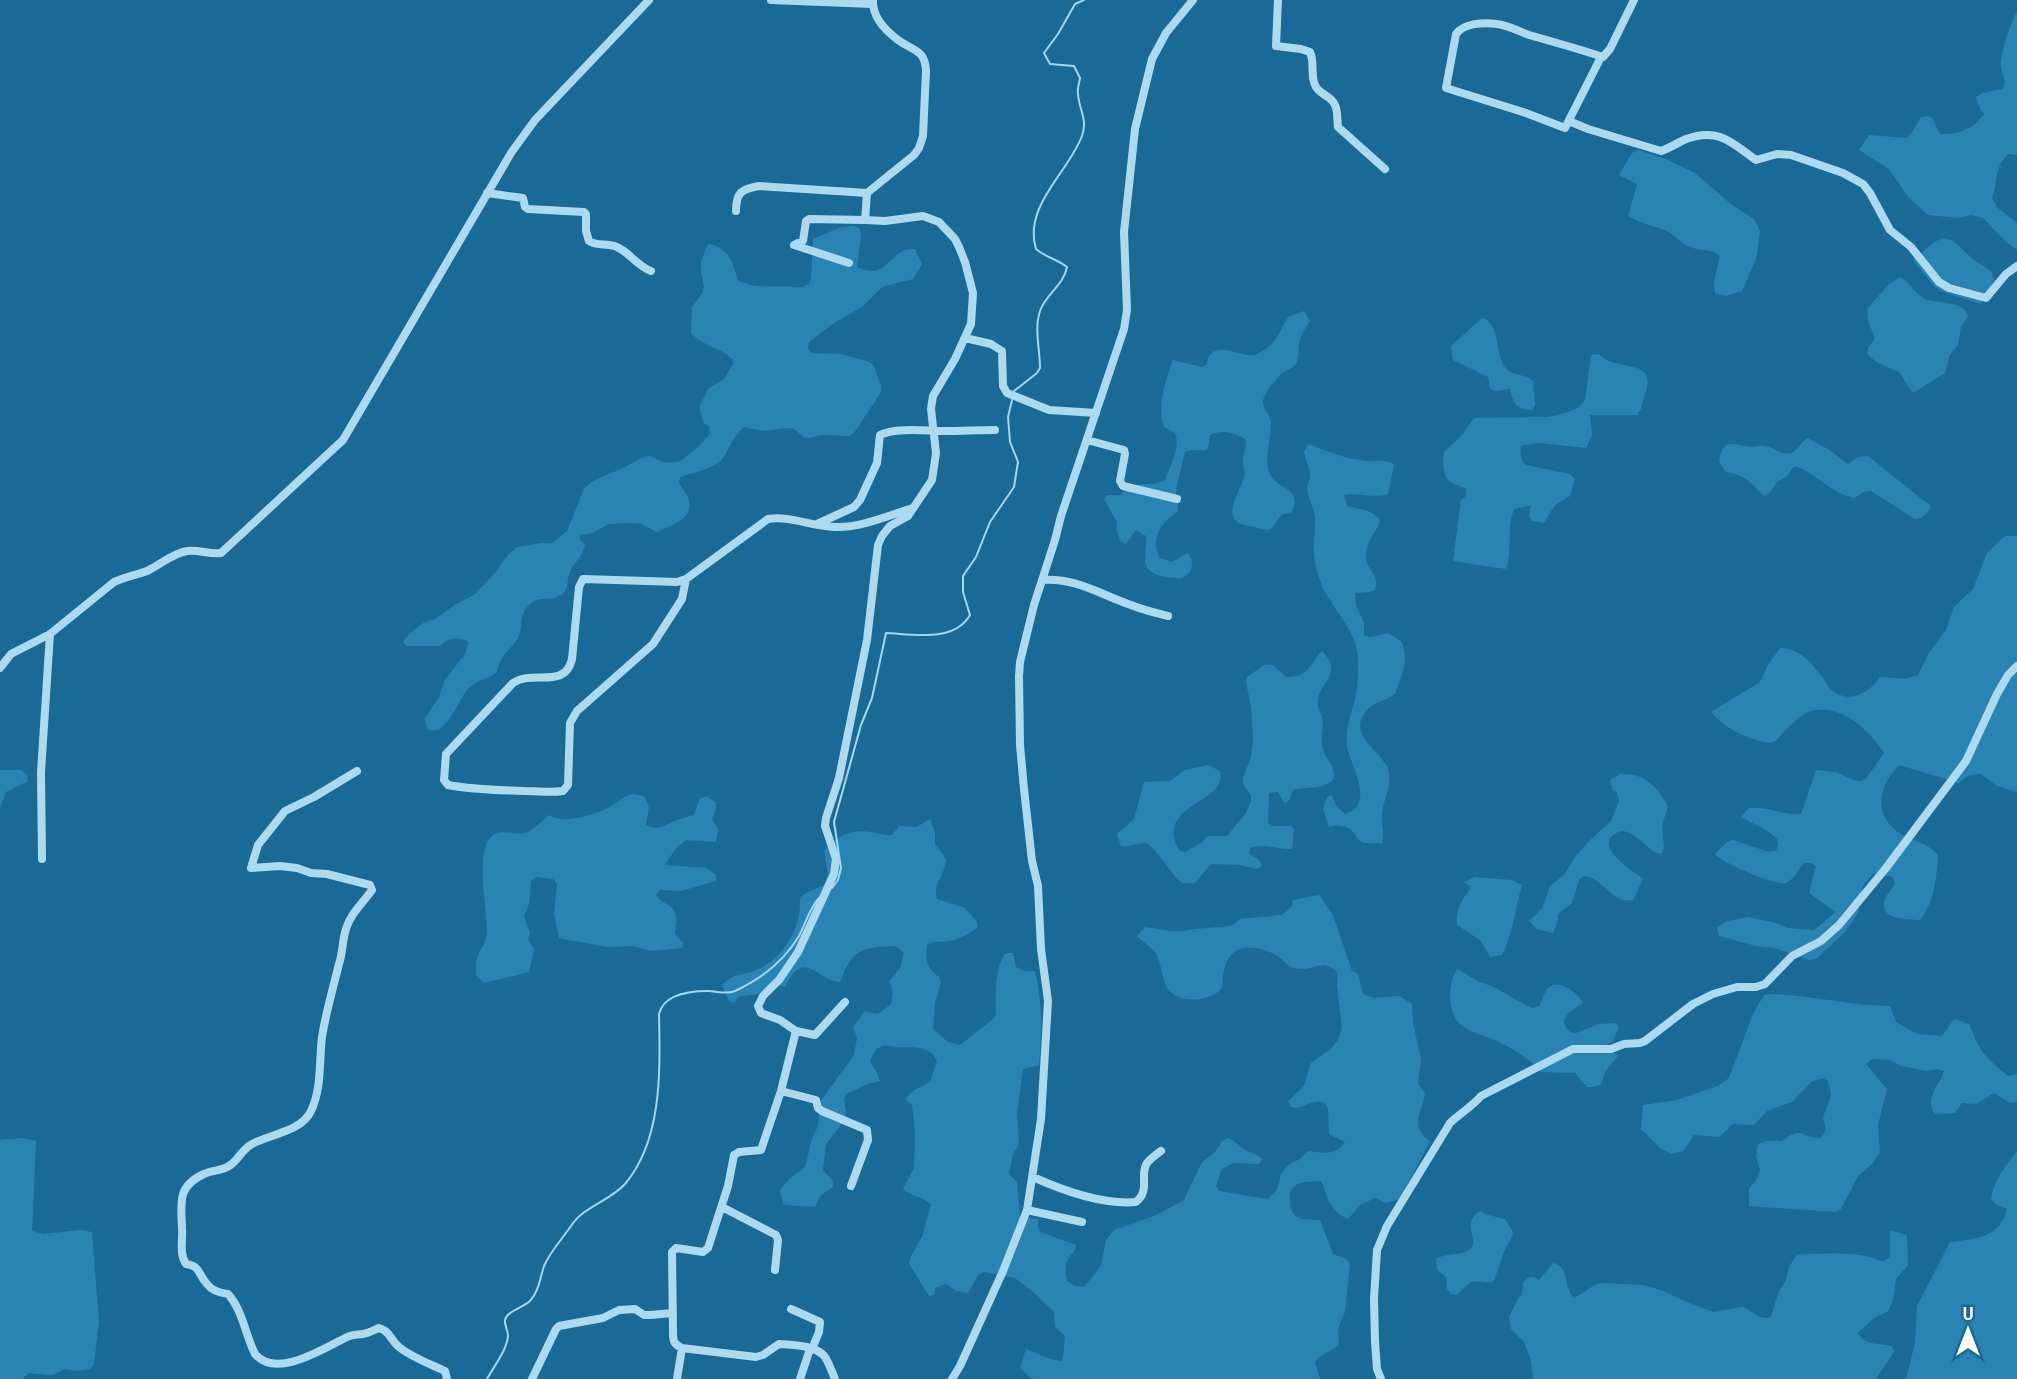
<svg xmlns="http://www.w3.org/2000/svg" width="2017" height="1379" viewBox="0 0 2017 1379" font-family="'Archivo Narrow',sans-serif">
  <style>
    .green { fill: #2a84b3 }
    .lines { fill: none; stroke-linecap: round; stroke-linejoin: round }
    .stream { stroke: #a1d8f2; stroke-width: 2 }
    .minor { stroke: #aedaf0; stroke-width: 8 }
  </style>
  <rect width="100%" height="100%" fill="#1a6a97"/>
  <path class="green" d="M2017,11V155L2008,154C1993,170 1999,179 1992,198L1998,208L2017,223V250L2005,241L1983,218L1971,215L1959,218L1928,215L1909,198L1889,169L1859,150L1869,135L1906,138L1911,134L1921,117L1927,116L1932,118L1940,134C1958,135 1974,129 1984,114L1980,109L1976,97L1982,93L2003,89C2008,78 1999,72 2001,61C2002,47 2011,24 2017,11Z
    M1638,150L1666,159L1695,173L1732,205L1754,219L1760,231L1757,256L1742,291L1726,296L1715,293L1714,281L1720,256C1710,247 1700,252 1688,246C1680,243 1674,234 1665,230C1660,228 1654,227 1649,225C1641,223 1635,219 1628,216L1637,184L1619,175L1632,153Z
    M853,226L859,228L861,235L857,267C889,283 888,247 915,249L922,264L913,279L882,287L862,307L834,323L809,342L808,348L811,353L841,354L870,362L874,366L881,386V392L854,433L848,436L821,435L810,438L804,437L794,429L787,428L763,431L744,427C731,439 733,442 725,455C717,469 695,472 680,477L679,483C682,489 686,492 688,498C695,519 672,525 657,532L641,524L628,523L609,524L593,533L580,535V540L585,544C582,559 575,560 570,572C566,581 570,591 559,596C549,602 538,595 529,605C518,616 524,624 519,636C515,644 507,651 502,658C499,663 498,668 496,673C487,679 473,682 467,690C457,702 446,738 427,729L425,718L439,697L445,680L465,654L469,642C459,636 447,638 440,646H407L403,642L409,634L423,623L435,619L456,604L474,595L495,573L508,555L517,547L541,543H552L567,531L584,489L593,481L623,468L639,459L649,456L666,463L679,462L698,447L710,434L709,427L704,423L699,407L708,389L724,379L734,362C727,349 703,347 691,333L692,307L703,292L704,286L701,273V261L708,244C729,247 733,264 738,281L755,286L803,287L809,284L811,279L813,239L841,227Z
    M1943,238L1952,240L1974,260L1991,271L1994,280L1981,304L1941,291L1935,287L1913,260L1934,242Z
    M1900,277C1910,282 1915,294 1925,299C1939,305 1964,299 1968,317L1961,327L1958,345L1950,355L1945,373L1913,393L1899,372L1876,362L1867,353L1868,348L1875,338L1868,321L1867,309L1888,285Z
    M1304,311L1310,321C1306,327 1302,333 1300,340C1297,349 1301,359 1294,366C1290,370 1284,371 1280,375C1275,381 1263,394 1263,402C1263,410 1270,415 1271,422C1272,437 1262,462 1271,476C1279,490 1304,488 1291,513L1282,514L1271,529C1263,531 1258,527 1250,526C1217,522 1239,494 1244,478C1246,472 1243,468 1243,462C1243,455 1246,448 1246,440C1237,433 1221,429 1210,435L1208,448L1206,450H1192L1185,452L1176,489L1178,511C1162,522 1149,538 1160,558L1172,562L1188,553C1195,564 1193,572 1182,578C1170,578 1144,577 1145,559C1145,551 1147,544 1146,536L1136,530L1126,544L1120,541L1116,528L1117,522L1104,499L1107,495H1120L1130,485L1154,484L1165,480C1170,465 1181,448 1175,433L1164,427C1157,405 1165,382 1173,360L1202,367L1207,364C1210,336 1244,359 1255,355C1275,346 1278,335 1288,317Z
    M1482,318L1487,320C1500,332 1496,352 1504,366C1511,377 1525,373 1533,381L1535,405L1532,410C1516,410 1513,403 1510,389L1496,391L1490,389L1488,377L1453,360L1451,346Z
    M1599,354C1615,373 1659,356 1645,394C1642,402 1643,409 1637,415H1590L1592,435L1586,448L1539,443L1521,446C1520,454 1520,460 1526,465L1570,474L1575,479L1570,496L1555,505L1544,523L1532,521L1529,516L1531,505L1514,509C1506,529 1513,549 1506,569L1453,561L1461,500L1466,496V488C1444,483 1442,474 1444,452L1462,435L1474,418L1548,417L1565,413L1578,408L1585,400L1591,355Z
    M1807,438L1828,449L1848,464L1858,457L1868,456L1924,501L1930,504V510L1921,518L1915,519L1871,491L1864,492L1854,498C1828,492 1816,472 1794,466L1787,476L1777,482L1770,492L1764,496C1750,482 1747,476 1726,472L1719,462C1723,434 1736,447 1753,447C1756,447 1760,445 1764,446C1773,446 1780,456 1791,453C1797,451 1801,442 1807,438Z
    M1308,444C1330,452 1344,459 1367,461C1377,462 1386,459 1394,465L1388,494C1373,499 1359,492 1344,495L1347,506C1359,510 1374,509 1380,521C1376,533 1364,544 1366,558C1367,571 1380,573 1375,590L1369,592L1355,593L1356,605L1364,623V635L1370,637L1388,633L1401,641C1410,659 1401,677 1395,694C1386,701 1373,702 1366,711C1345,737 1387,753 1389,773C1392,790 1380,804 1382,821C1382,829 1385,834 1382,843H1364L1358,840C1353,827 1342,823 1329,827L1323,808L1327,797L1332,795L1336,806L1345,814C1376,804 1351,766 1347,747C1344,729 1353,712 1356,694C1358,682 1359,664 1357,651C1353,625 1328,605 1320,580C1316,570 1313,554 1314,543C1314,534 1316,525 1315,516C1313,504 1307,499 1307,485C1315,476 1306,463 1304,452Z
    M2005,536H2017V792L1997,786L1981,774L1969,775L1959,783L1899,765C1878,786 1873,814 1899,833C1913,843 1925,840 1938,855C1937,875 1934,904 1920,920C1909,919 1881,920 1884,903C1885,895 1892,890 1895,883L1892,877L1874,873L1862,887L1858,913L1855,918L1844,933L1816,959L1809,960L1775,948L1756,946L1719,936L1717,927L1728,921L1748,917L1776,923L1788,928L1814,930L1836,912L1809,893L1816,866L1811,863H1804C1799,869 1793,880 1786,883C1776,886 1722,863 1715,854L1727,842L1733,840L1769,852L1776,851L1778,845L1777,839L1768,831L1741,817L1749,808C1768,806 1784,816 1801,814L1816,770L1836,772L1853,780L1860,781L1866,779L1884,753C1870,730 1838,701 1808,712C1800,715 1782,733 1776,741L1771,743C1750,740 1724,729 1711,712L1760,682L1768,665L1780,648C1801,649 1811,662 1823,678C1825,681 1827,685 1829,688C1847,705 1868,695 1880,677L1906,679L1918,675L1929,653L1946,630L1954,607L1973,589L1987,553Z
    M1322,651C1346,676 1315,682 1318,706C1319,712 1323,716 1323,722C1323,732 1320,740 1323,750C1327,761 1337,768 1333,780C1322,790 1306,786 1293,790L1290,799L1286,803L1283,801L1278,792L1269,793L1268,823L1273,826H1291L1294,829L1292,849C1278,850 1264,843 1250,848L1249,854L1257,858L1262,865L1258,869L1239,865L1214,864L1210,865L1195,883C1191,883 1186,884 1183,883C1174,880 1159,850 1146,843C1138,843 1130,847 1121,846L1117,834L1134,819L1144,782L1170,781L1185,770L1208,765L1220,771C1229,804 1153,803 1179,850L1185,852L1201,843L1208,836H1227L1246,813L1251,801V795L1243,784V778L1251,757L1253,739L1251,707L1246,682L1247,677L1264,665H1273L1286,677C1310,677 1308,665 1322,651Z
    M0,770H21L27,775L28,781L6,792L0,807Z
    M1620,774C1644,773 1658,786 1668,807L1662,825L1664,848L1661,854C1647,851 1642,838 1629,833C1624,830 1618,831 1613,835C1596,849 1633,871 1643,879L1633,900C1610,904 1604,877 1583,876L1579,880L1572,903L1558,914V920L1553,933L1537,929L1529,921L1542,909L1550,886L1564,875L1576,856L1588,842L1611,821L1619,801L1617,792L1613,791L1610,780Z
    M632,794L644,796L649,807L646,825C660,832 665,824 677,820C683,818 689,816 694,815L700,798L708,797L716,803V808L712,819L718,830L716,842L686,840L676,848L665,865L706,868L716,875V881L681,891L660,890L656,895C661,904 675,904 676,916C677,922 675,928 675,934L683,943L682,948L651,951L633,946L607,947L559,938L554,914L557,884L553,879L536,877L531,881L529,904L524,916L530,933L528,939L534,949L529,972L484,983L476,975C476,970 475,963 477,959C479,950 486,944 487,934C488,909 474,856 491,837C500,827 516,837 528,832C532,831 544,819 549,815C564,825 599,814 613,805C620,801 624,796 632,794Z
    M930,819L935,832V844L946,859C946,875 932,883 937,899L965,908L977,922V928C970,933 958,940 950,941C940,943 935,939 927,945C925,961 927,968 939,977L941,983L935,1002L933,1029L948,1042L960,1045L992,1020L996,1015C995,1000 995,964 1006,953H1013L1016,967L1025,971H1035C1043,1003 1042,1032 1039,1065L1023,1069L1017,1114L1019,1144L1013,1154L1009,1174L1017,1182L1020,1217L1038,1219V1226L1040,1232L1076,1245C1075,1252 1072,1253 1068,1259C1064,1266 1066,1274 1067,1281L1075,1286L1084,1287L1101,1266L1106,1240L1114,1230L1154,1216L1184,1200L1202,1162L1216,1151L1222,1141L1227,1138C1235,1140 1236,1144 1242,1148C1249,1153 1256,1153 1262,1159L1259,1164L1234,1163L1222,1169L1216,1186L1219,1191L1268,1199L1277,1190L1281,1174L1288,1165L1300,1159L1308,1151C1323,1153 1336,1156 1345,1142L1329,1134L1328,1109L1325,1103C1312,1097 1304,1110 1291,1107L1288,1101L1304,1086L1311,1063L1331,1049L1338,1040L1342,1028L1337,985L1338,973C1321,957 1316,971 1298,969C1289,968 1287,963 1280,958C1271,951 1256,946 1244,948C1230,950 1225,963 1223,976C1222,979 1223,983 1222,987C1215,1001 1184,1003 1173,994C1161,985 1163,968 1157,955C1153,948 1143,942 1137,936L1145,927L1171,931H1184L1195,929L1231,926L1240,919L1282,915L1292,906L1293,900L1319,895L1333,915L1350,965L1352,971L1358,974L1363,994L1374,998L1399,996L1412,1004L1413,1023L1421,1059L1418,1083L1425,1094C1421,1116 1409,1125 1430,1141L1400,1199L1386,1203L1375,1198L1360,1205L1348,1219C1330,1212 1328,1197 1321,1181C1304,1182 1287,1181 1290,1202C1290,1208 1292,1214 1297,1217C1303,1221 1313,1219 1320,1220L1333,1254L1346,1259L1350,1264L1345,1312L1338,1328L1339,1344C1332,1352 1321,1353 1315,1362L1320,1379H1034L1028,1376L1020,1367L1026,1349C1039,1353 1047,1360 1061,1361L1063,1359L1065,1336L1055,1327L1054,1312L1031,1290L1015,1278L984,1272L978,1275L968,1293L956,1291L946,1284L935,1288V1294L929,1296L911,1267L909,1262L911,1256L922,1237L931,1205C923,1196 911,1197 903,1189L914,1168L915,1134L912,1104L906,1101V1098L914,1090L930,1082L937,1061C929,1044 912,1048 897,1047C892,1046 884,1044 880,1047C875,1049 873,1056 870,1060C872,1068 879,1073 880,1081L868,1084L846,1094L844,1100L846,1112L842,1124L826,1144L823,1170L833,1181V1187L820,1196L815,1207L785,1205L783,1203L780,1190L791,1177L802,1170L806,1165L811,1141L818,1126L820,1102L854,1055L857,1038L853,1027L865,1011L878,1014L891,1004C893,995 894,989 889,982L900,968L904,953L895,946C861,947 853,949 840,982C817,981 804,946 785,987C773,984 767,984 759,994L740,996L734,1003L729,1001L722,985C734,973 741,976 756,970C776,963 793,940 798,920C800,913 800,905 800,898L804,894L824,885L828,874L824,850C838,836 849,829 870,832C879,833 884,836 892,835L899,826L917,827Z
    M1475,877L1512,880L1522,885C1515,908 1513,934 1502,955L1490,957L1480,940L1457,925C1455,911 1462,900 1470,889V886L1464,882Z
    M1458,969L1477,981L1494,987L1527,1006L1533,1008L1539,1006C1542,1001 1544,993 1547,989C1558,977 1578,993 1583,1003L1568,1013L1564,1021L1566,1028L1570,1032L1576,1033L1599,1024L1616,1023L1619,1027L1613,1041L1607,1044L1610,1051L1618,1055C1615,1061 1610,1064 1607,1069C1599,1082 1607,1087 1587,1087L1575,1073L1541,1072C1531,1060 1515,1050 1501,1043C1489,1036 1472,1034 1461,1025C1447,1014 1447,981 1458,969Z
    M1770,994C1810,995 1849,1006 1890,1006L1896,1022L1917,1034L1942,1036L1954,1019L1969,1024C1980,1052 1985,1057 2008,1076L2014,1075L2017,1073V1102L2010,1103L1994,1093L1976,1104L1962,1103L1955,1113L1935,1114C1924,1099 1939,1086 1944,1071L1938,1069L1926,1071L1901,1066L1890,1060L1872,1059L1866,1064L1887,1089L1878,1125L1880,1152L1873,1163L1858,1176L1841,1209L1836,1212L1749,1206V1189L1757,1179L1760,1170L1756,1156L1758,1145C1766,1139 1773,1141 1782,1141C1803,1125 1800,1138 1821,1138L1826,1130L1823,1117L1830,1099L1831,1093L1828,1081L1823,1078L1811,1082L1792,1102L1767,1111L1754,1125L1733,1124L1719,1137L1694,1135L1683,1151L1671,1154L1660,1148L1641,1129L1643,1105L1677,1100L1718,1086L1729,1078L1753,1014L1764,995Z
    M22,1138L36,1141L32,1231L44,1234L80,1230L92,1232L99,1321L94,1364L90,1369L77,1371L65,1369L53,1375H47L29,1373L22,1379H0V1140Z
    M2017,1151V1379H1906L1915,1343L1917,1306L1950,1242C1975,1239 2000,1238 2007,1209L1995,1204L1991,1199C1993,1182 2006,1165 2017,1151Z
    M1480,1211L1488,1215L1505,1219L1512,1230L1513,1235L1504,1252L1494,1281C1485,1284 1477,1279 1470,1283C1465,1286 1461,1292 1456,1295L1450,1294L1447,1289L1446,1277L1437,1269L1436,1259C1446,1252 1459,1257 1469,1250C1482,1241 1459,1224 1480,1211Z
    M1890,1230L1907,1235L1908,1265L1896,1279L1893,1300L1888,1311L1873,1319L1858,1333C1865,1346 1879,1343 1892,1346L1894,1352L1876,1379H1533L1531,1360L1524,1342L1511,1329L1509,1317L1518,1299L1522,1294L1523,1283L1527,1278L1533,1277L1539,1280L1553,1263C1570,1267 1563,1286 1573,1297C1584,1295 1589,1286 1600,1283L1644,1285L1663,1291L1689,1303L1714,1312L1743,1307C1753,1311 1759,1321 1771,1317L1778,1293L1786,1280L1789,1267L1797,1254C1820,1255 1847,1251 1870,1257C1879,1260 1882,1264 1890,1257Z"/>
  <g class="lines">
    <path class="stream" d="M1014,391L1037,373L1040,368C1040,349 1034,329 1040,311C1046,294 1064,285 1067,267C1057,259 1045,257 1036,249C1023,206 1068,173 1082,136C1088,119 1079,110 1078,94C1077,89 1079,84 1080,78L1074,66L1050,64L1044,53L1058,34L1075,4L1084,0
      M832,888L838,880L841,868L834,822L861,725L872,698L886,633C912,634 954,643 970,615L963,592V576L976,557L990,522L1014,487L1018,462L1010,442L1008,417L1012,400
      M487,1379C494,1366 507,1350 508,1336C508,1330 504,1325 505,1320C507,1311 524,1307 530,1301C539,1291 540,1278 544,1266C550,1252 562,1239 571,1226C584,1206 610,1201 625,1184C663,1139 660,1069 659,1014C664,994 690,991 708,991C717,991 726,995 735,991C761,979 784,961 799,936C806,923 809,909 819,898"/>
    <path class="minor" d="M771,0L872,4
      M1278,0L1276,46L1301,49L1310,52C1315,63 1310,74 1315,85C1319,95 1331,95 1335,105C1338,111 1337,120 1338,127L1385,169
      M1601,57L1565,128L1526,113L1446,88L1456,34C1464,23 1484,22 1497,24C1508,25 1518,31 1529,35C1554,42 1579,49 1603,57L1610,49L1634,0
      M1569,121L1588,129L1661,151C1670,148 1677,143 1686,139C1719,127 1732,143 1756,160L1777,154L1791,155L1843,173L1863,184L1870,193L1890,230L1911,247L1939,282L1949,288L1986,298L2006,274L2017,266
      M487,193L523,198L525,207L528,209L584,212L586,214V231L589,241C598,247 607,242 617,247C630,253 637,266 651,271
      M736,211C736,193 741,189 759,186L867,193
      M849,263L794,245L803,241L806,221L809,219L865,220
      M965,338L991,344L1002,351L1003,386L1007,393L1049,410L1096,413
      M1087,440L1124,450L1125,454L1120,481L1123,486L1177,499
      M817,524L854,507L860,500L877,463L880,435C896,427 927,431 945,431C962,431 978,430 995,430
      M686,579L682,599L653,644L577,711L570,723L568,785L563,791C550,793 538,791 525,791C499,790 474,790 448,785L444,780L446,754L513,683C533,669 565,690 572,659L579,587L583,579L677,582L686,579L768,519C789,515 816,528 838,527C863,527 889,515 913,508
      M1042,580C1074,577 1102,595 1131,605C1143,610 1156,613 1168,616
      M0,668L11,654L50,634L114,582C125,577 136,575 147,571C160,565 173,553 187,551C199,549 209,555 221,553L343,440L511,153L535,120L649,0
      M357,771L314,797L285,811L258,845L251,868L280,866L297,868L311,873L327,874L370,885L372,890C363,903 350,914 346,929C342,941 343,952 339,964C333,988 326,1012 322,1037C319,1061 322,1088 311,1111C301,1132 270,1134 252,1144C241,1150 239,1160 229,1166C222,1171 212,1170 204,1174C177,1186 181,1203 182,1228C183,1240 179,1254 186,1264C201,1266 198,1275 207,1284C212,1291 220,1293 228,1294C243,1311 245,1334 255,1354C276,1379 321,1350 347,1337C353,1334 357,1335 363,1334C369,1333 374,1330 379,1328C391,1332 390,1340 399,1347C411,1357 430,1364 445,1371L447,1379
      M42,859L41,772L50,634
      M796,1031L815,1035L845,1002
      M781,1091L816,1100L818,1108L822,1111L867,1130L868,1140L851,1186
      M1033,1177C1064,1191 1102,1205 1136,1202C1151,1190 1139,1175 1147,1163C1151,1158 1157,1154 1161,1151
      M722,1207L776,1235L778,1240L775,1270
      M1027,1210L1082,1222
      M791,1309L820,1322L819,1332L812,1349
      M532,1379L556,1329L559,1326L603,1318L619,1310L635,1309L644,1315H650L673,1313
      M677,1379L682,1348
      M800,1379L810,1349
      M835,1379C832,1372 829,1363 825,1357C816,1345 792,1345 779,1344L763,1355L756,1357L682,1348C674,1344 673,1342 673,1333L672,1252L676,1248L703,1252L708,1248L728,1186L734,1155L739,1152L761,1150L781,1091L796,1031L780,1020L761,1013L758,1006L763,996L779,980L798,952L834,874L836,859L825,826L826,818L839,778L867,640L878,545L882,536L890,526L908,516L932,480L936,453L931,409L932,402L933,396L955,359L971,324L973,293L965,262L959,247L955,239L939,222L923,216L885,221L865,220L867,193L914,155L919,148L923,136L926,71C925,49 913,51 898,40C886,31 872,17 873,0
      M952,1379L960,1366L1003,1271L1027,1210L1041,1119L1048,1001L1041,949L1038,886L1032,861L1024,789L1020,745L1019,676L1020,662L1034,605L1055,540L1061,516L1124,329L1127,310L1124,232L1135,129L1152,59L1166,33L1193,0
      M1381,1379L1377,1369L1375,1342L1374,1299L1377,1250L1387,1226L1450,1123C1460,1113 1472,1107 1481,1096L1573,1049H1611L1624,1044L1640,1043L1645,1041L1693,1004L1713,994L1737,987H1756L1765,984L1792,956L1821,941L1839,925L1886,868L1966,761L1997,694L2008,675L2017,666"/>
  </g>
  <g transform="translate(1968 1330)" stroke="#1a6a97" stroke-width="5" paint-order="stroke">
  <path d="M0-5L12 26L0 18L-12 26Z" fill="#ffffff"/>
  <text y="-10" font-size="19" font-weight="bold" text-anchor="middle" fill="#ffffff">U</text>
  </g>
</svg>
